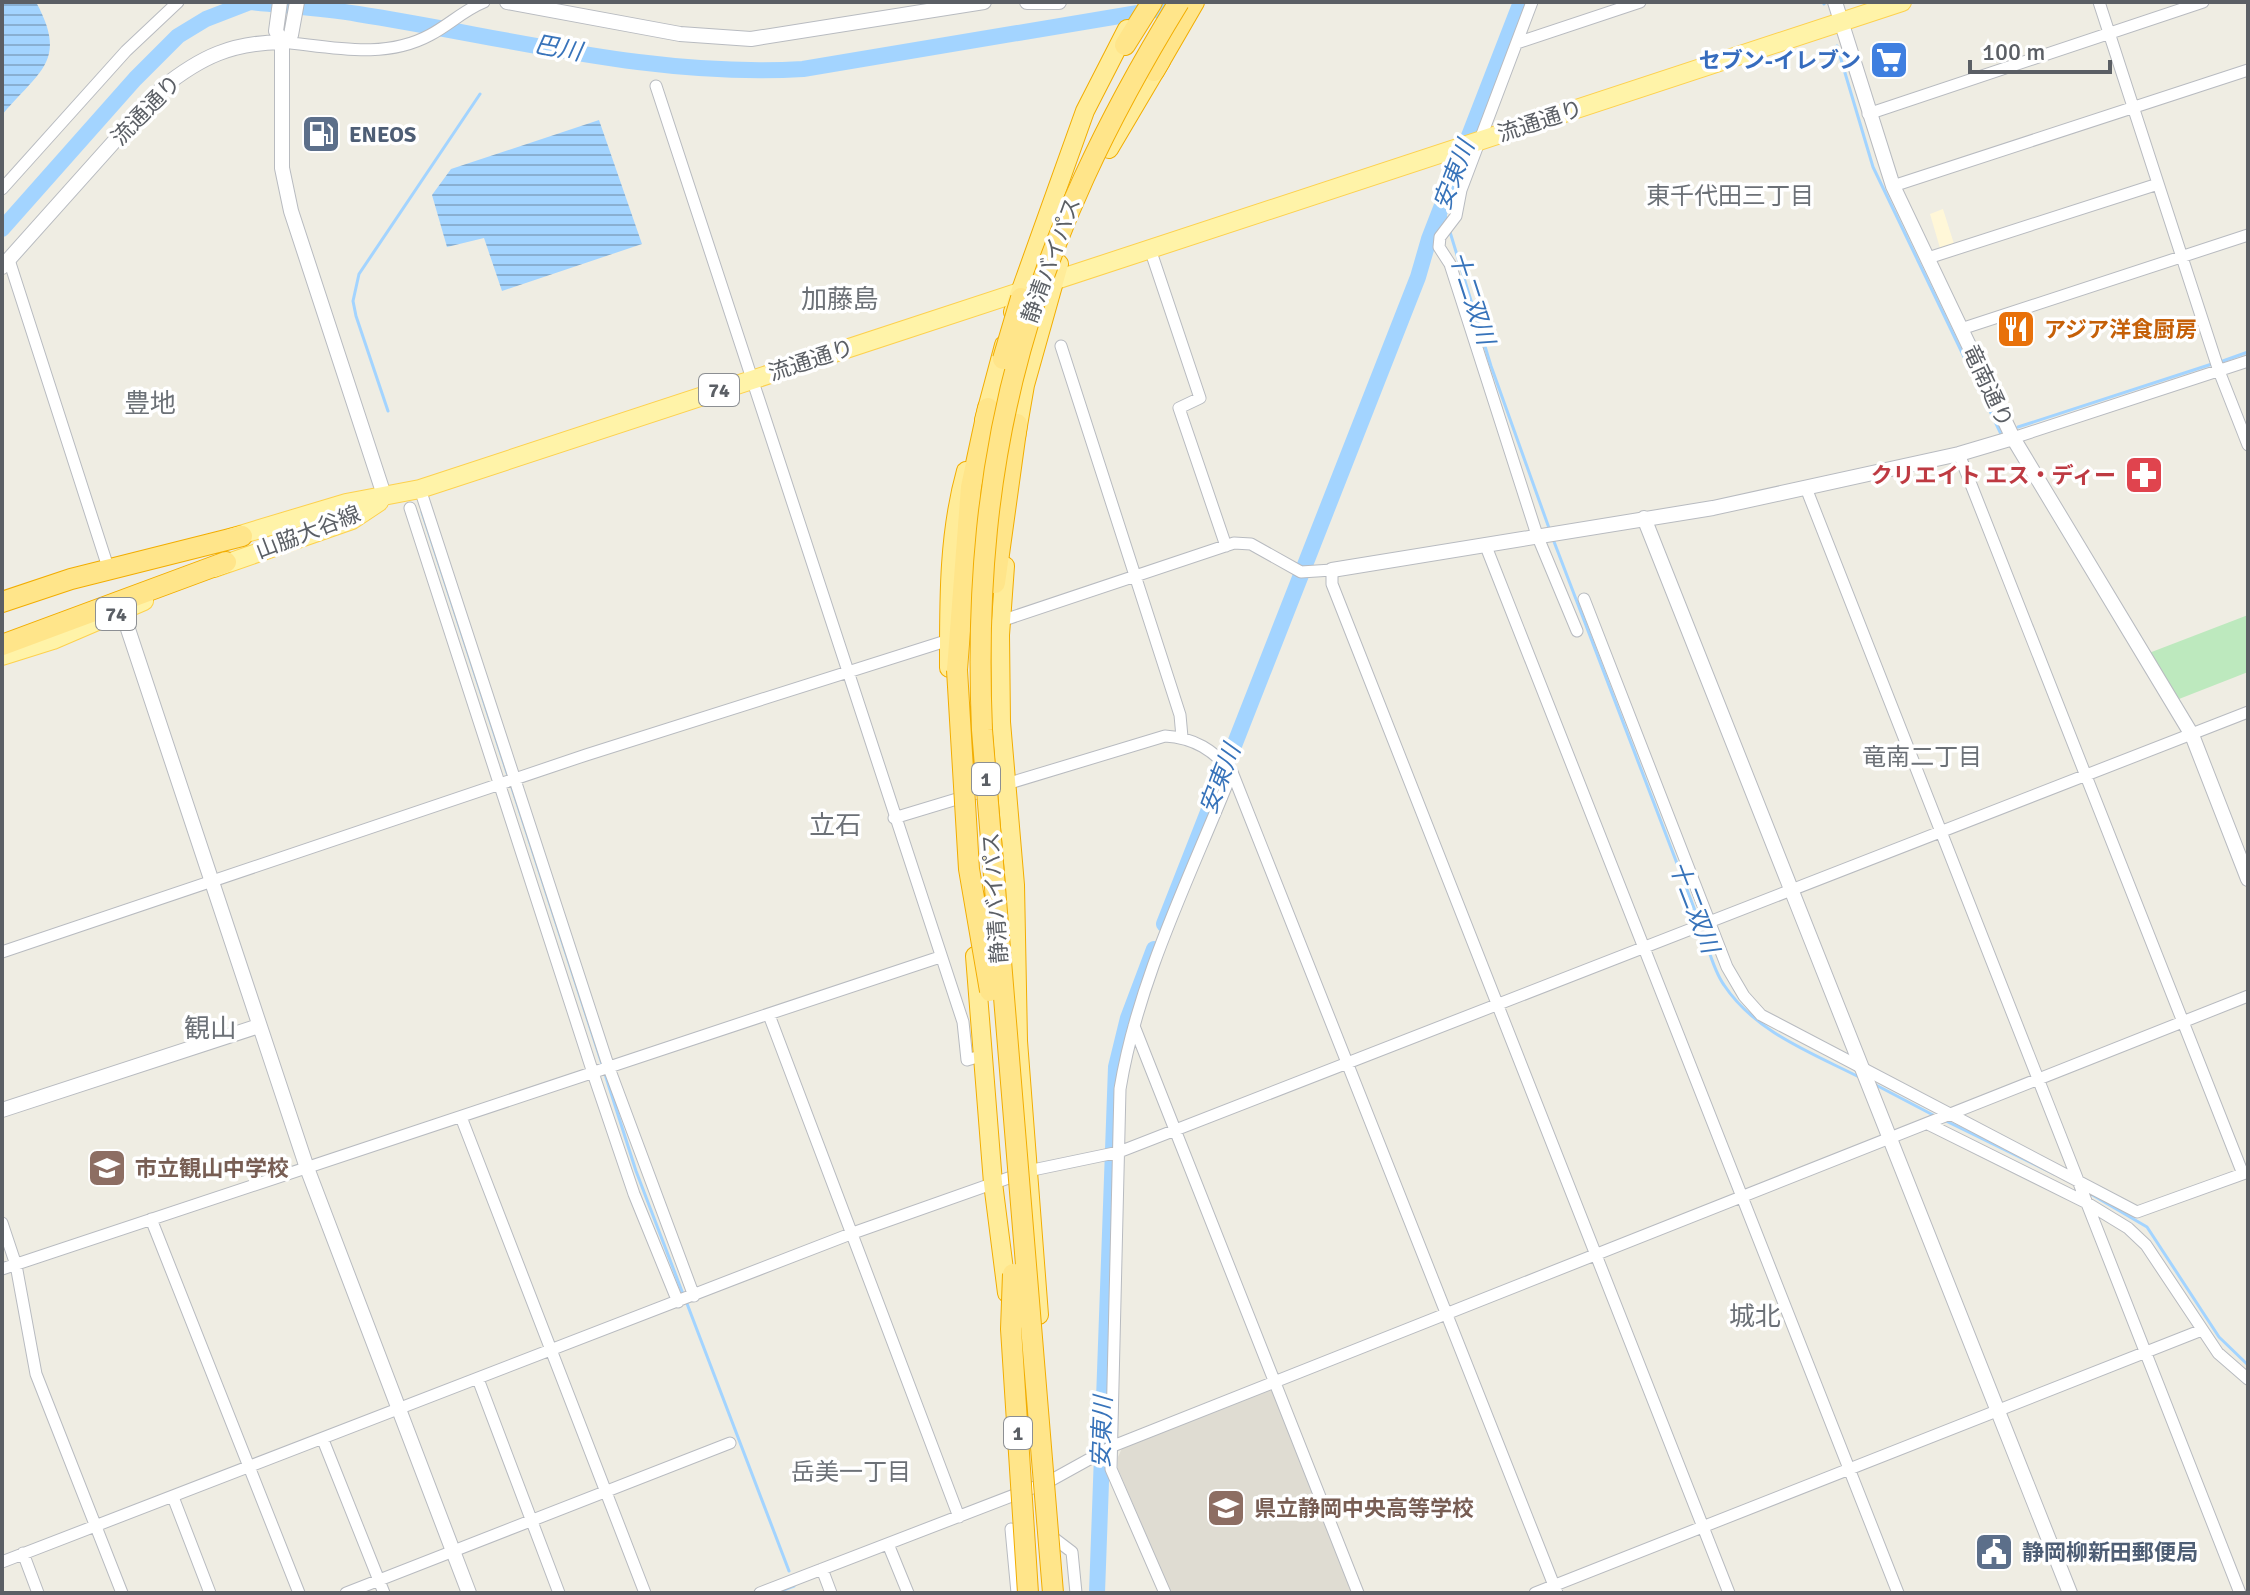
<svg xmlns="http://www.w3.org/2000/svg" width="2250" height="1595" viewBox="0 0 2250 1595" font-family="Signika,'Noto Sans JP',sans-serif">
  <style>
    .commercial { fill: #fff7d8 }
    .education { fill: #dfdcd2 }
    .green { fill: #bde9be }
    .water { fill: url(#water-rules) }
    .lines { fill: none; stroke-linecap: round; stroke-linejoin: round }
    .stream { stroke: #a3d4ff; stroke-width: 3 }
    .river { stroke: #a3d4ff; stroke-width: 16 }
    .minor-casing { stroke: #b8bbc0; stroke-width: 13 }
    .tertiary-casing { stroke: #b8bbc0; stroke-width: 16 }
    .primary-casing { stroke: #fdd14e; stroke-width: 20 }
    .trunk-casing { stroke: #f2ad00; stroke-width: 20 }
    .motorway-casing { stroke: #f2ad00; stroke-width: 22 }
    .minor { stroke: #fff; stroke-width: 11 }
    .tertiary { stroke: #fff; stroke-width: 14 }
    .primary { stroke: #fff3a8; stroke-width: 18 }
    .trunk { stroke: #ffec99; stroke-width: 18 }
    .motorway { stroke: #ffe58a; stroke-width: 20 }
    .motorway-bridge-casing { stroke: #f2ad00; stroke-width: 22; stroke-linecap: butt }
    .motorway-bridge { stroke: #ffe58a; stroke-width: 20 }
    .labels { text-anchor: middle; dominant-baseline: central; stroke-width: 7; stroke-linejoin: round; paint-order: stroke }
    .shield { fill: #fff; stroke: #8c8f93; stroke-width: 2 }
    .shield-label { font-size: 20px; font-weight: bold; fill: #5b5f65 }
    .shop-label { font-size: 22px; font-weight: bold; fill: #366cbe; stroke: #fff; text-anchor: end }
    .street-label { font-size: 22px; fill: #5b5f65; stroke: #fff }
    .service-label { font-size: 22px; font-weight: bold; fill: #4e5e75; stroke: #fff; text-anchor: start }
    .food-label { font-size: 22px; font-weight: bold; fill: #c56008; stroke: #fff; text-anchor: start }
    .health-label { font-size: 22px; font-weight: bold; fill: #be3a42; stroke: #fff; text-anchor: end }
    .education-label { font-size: 22px; font-weight: bold; fill: #785e54; stroke: #fff; text-anchor: start }
    .water-label { font-size: 24px; font-style: italic; fill: #3773ba; stroke: #fff }
    .neighbourhood-label { font-size: 24px; fill: #6c7177; stroke: #fff }
    .quarter-label { font-size: 26px; fill: #6c7177; stroke: #fff }
  </style>
  <defs>
    <pattern id="water-rules" width="6" height="5" patternUnits="userSpaceOnUse" patternTransform="scale(2)"><rect width="6" height="5" fill="#a3d4ff"/><path d="M0 2.5h6" fill="none" stroke="#88afd2"/></pattern>
  </defs>
  <rect width="100%" height="100%" fill="#efede3"/>
  <path class="commercial" d="M1943,209L1954,244L1940,248L1930,214Z"/>
  <path class="education" d="M1272,1388L1352,1593H1171L1118,1469V1457L1123,1446Z"/>
  <path class="green" d="M2248,615V672L2179,699L2149,653Z"/>
  <path class="water" d="M2,2H36C68,61 40,70 2,115Z
    M599,120L642,244L502,291L484,238L447,247L432,195L451,169Z"/>
  <g class="lines">
    <path class="stream" d="M1823,2L1824,4
      M1837,46L1873,167L2001,434
      M1442,205L1447,221
      M1450,232L1491,366L1549,528
      M2220,362L2248,352
      M388,411L356,316L353,301L359,274L480,94
      M2018,427L2212,364
      M422,512L602,1064
      M1553,539L1699,921
      M1701,928C1708,946 1713,970 1724,985C1755,1032 1812,1053 1861,1078
      M604,1071L636,1171L683,1294
      M1874,1084L1935,1116
      M1946,1121L2054,1174
      M2089,1193L2147,1227L2219,1337L2248,1365
      M686,1301L789,1571
      M775,1593L794,1586"/>
    <path class="river" d="M250,2C286,6 323,8 358,14C506,37 652,78 803,69L1185,5
      M2,229L135,79L178,36L206,19L250,2
      M1164,924L1418,277L1429,239L1521,2
      M1097,1593L1116,1067L1128,1018L1154,949"/>
    <defs>
      <path id="minor" d="M1532,2L1461,190L1456,216L1440,237L1439,247L1450,264L1537,535L1577,631
        M2099,2L2219,371L2248,445
        M282,42C332,47 384,60 430,35C449,25 464,10 484,2
        M1517,43L1640,2
        M656,86L963,1022L967,1060L984,1055
        M1868,114L2203,2
        M1893,186L2248,70
        M2,189L126,51L178,2
        M1150,249L1200,398L1179,408L1226,546
        M1928,258L2158,184
        M9,260L106,561
        M1961,329L2248,235
        M1061,346L1180,715L1182,737
        M2013,438L2248,361
        M1959,454L2243,1174
        M1806,488L2240,1593
        M420,489L609,1068L694,1296
        M410,508L593,1073L634,1194L678,1302
        M1485,544L1898,1593
        M1584,599L1727,967L1744,996L1761,1015L2137,1212L2248,1172
        M1001,621L1234,543L1251,544L1301,572L1332,570V584L1729,1593
        M894,818L1165,736C1195,738 1213,750 1232,772L1557,1593
        M2,952L586,755L949,640
        M769,1015L959,1517
        M1134,1026L1358,1593
        M461,1117L645,1593
        M1928,1124L2087,1203L2128,1228L2146,1245L2218,1353L2248,1379
        M151,1219L299,1593
        M2,1223L16,1265L36,1374L122,1593
        M2,1269L940,957
        M478,1379L559,1593
        M323,1440L384,1593
        M173,1497L210,1593
        M1011,1529L1017,1593
        M1051,1536L1072,1552L1076,1593
        M888,1544L908,1593
        M23,1553L38,1593
        M2,1562L853,1233L1028,1171L1119,1152L2248,712
        M822,1569L831,1593
        M346,1593L730,1443
        M760,1593L1048,1482L1113,1446L2248,996
        M1165,1593L1111,1469L1120,1089C1138,979 1191,875 1232,772
        M1535,1593L2202,1330"/>
      <path id="tertiary" d="M280,2L276,31L282,42
        M507,2L680,34L751,39L984,2
        M1027,2H1059
        M1835,2L1893,186L2013,438L2192,735L2248,879
        M282,42V168L291,211L385,498
        M282,42L291,35L297,2
        M2,267L162,88C202,56 232,43 282,42
        M1644,518L2070,1593
        M1332,570L1713,508L1959,454L2013,438
        M122,611L307,1168L469,1593
        M2,1110L259,1026"/>
      <path id="primary" d="M230,538L346,503L420,489L1902,2
        M214,568L352,520L379,502
        M2,656L53,640L144,601"/>
      <path id="trunk" d="M1109,149L1161,61
        M1013,312L1085,111L1127,29
        M984,420L1004,345
        M1016,437L1025,385L1059,264
        M1005,566L1000,635L1001,722L1015,885L1018,1041L1039,1315
        M949,668C949,602 948,535 966,471
        M975,956L993,1183L1007,1293"/>
      <path id="motorway" d="M1125,45L1152,2
        M1154,71L1194,2
        M995,583L1017,424
        M2,602L71,579L242,536
        M2,645L226,562
        M957,670L971,487L988,408"/>
    </defs>
    <use href="#minor" class="minor-casing"/>
    <use href="#tertiary" class="tertiary-casing"/>
    <use href="#primary" class="primary-casing"/>
    <use href="#trunk" class="trunk-casing"/>
    <use href="#motorway" class="motorway-casing"/>
    <use href="#minor" class="minor"/>
    <use href="#tertiary" class="tertiary"/>
    <use href="#primary" class="primary"/>
    <use href="#trunk" class="trunk"/>
    <use href="#motorway" class="motorway"/>
    <defs>
      <path id="motorway-bridge" d="M1003,359L1021,298
        M957,670L969,869L990,991
        M1013,1274L1011,1329L1028,1593
        M1053,1593L982,730C970,446 1031,243 1179,2"/>
    </defs>
    <use href="#motorway-bridge" class="motorway-bridge-casing"/>
    <use href="#motorway-bridge" class="motorway-bridge"/>
  </g>
  <defs>
    <symbol id="supermarket-square" viewBox="-11 -11 22 22"><rect x="-9" y="-9" width="18" height="18" rx="4" fill="#3f7fe0" stroke="#fff"/><path d="M-6-5.5h2.5l.6 2H6L4.5 2H-2.5L-4.4-4H-6ZM-1.5 3.2a1.3 1.3 0 1 0 .1 0ZM3 3.2a1.3 1.3 0 1 0 .1 0Z" fill="#fff"/></symbol>
    <symbol id="fuel-square" viewBox="-11 -11 22 22"><rect x="-9" y="-9" width="18" height="18" rx="4" fill="#5c6f8a" stroke="#fff"/><path d="M-5.5-6h7V0h2V4h1.3V-2.5L3-4.5l.8-.8L6-3V5H2.5V1h-1V6h-7ZM-4.2-4.7v3.2H.2V-4.7Z" fill="#fff"/></symbol>
    <symbol id="restaurant-square" viewBox="-11 -11 22 22"><rect x="-9" y="-9" width="18" height="18" rx="4" fill="#e8710a" stroke="#fff"/><path d="M-5-6h1v4h1v-4h1v4h1v-4h1v5L-1.5 .5V6h-2V.5L-5-1ZM5-6V6H3V1.5H1.5Q1.5-4 5-6Z" fill="#fff"/></symbol>
    <symbol id="pharmacy-square" viewBox="-11 -11 22 22"><rect x="-9" y="-9" width="18" height="18" rx="4" fill="#e0444e" stroke="#fff"/><path d="M-2-6h4v4h4v4h-4v4h-4v-4h-4v-4h4Z" fill="#fff"/></symbol>
    <symbol id="school-square" viewBox="-11 -11 22 22"><rect x="-9" y="-9" width="18" height="18" rx="4" fill="#8d6e63" stroke="#fff"/><path d="M0-5L7-2L0 1L-7-2ZM-4 1L0 2.5L4 1V4Q0 6-4 4Z" fill="#fff"/></symbol>
    <symbol id="civic-square" viewBox="-11 -11 22 22"><rect x="-9" y="-9" width="18" height="18" rx="4" fill="#5c6f8a" stroke="#fff"/><path d="M-.6-6.5H3V-4.5H.6V-3L4-1V1h2V6H-6V1h2V-1L-.6-3ZM-1.2 2.5V6h2.4V2.5Z" fill="#fff"/></symbol>
  </defs>
  <g fill-rule="evenodd">
    <use href="#supermarket-square" x="1867" y="38" width="44" height="44"/>
    <use href="#fuel-square" x="299" y="112" width="44" height="44"/>
    <use href="#restaurant-square" x="1994" y="307" width="44" height="44"/>
    <use href="#pharmacy-square" x="2122" y="453" width="44" height="44"/>
    <use href="#school-square" x="85" y="1146" width="44" height="44"/>
    <use href="#school-square" x="1204" y="1486" width="44" height="44"/>
    <use href="#civic-square" x="1972" y="1530" width="44" height="44"/>
  </g>
  <g class="labels">
    <g class="shield">
      <rect x="699" y="374" width="40" height="32" rx="6"/>
      <rect x="96" y="598" width="40" height="32" rx="6"/>
      <rect x="972" y="763" width="28" height="32" rx="6"/>
      <rect x="1004" y="1417" width="28" height="32" rx="6"/>
    </g>
    <g class="shield-label">
      <text x="719" y="390">74</text>
      <text x="116" y="614">74</text>
      <text x="986" y="779">1</text>
      <text x="1018" y="1433">1</text>
    </g>
    <g class="shop-label">
      <text x="1861" y="60">セブン-イレブン</text>
    </g>
    <g class="street-label">
      <text transform="translate(146 110) rotate(-46)">流通通り</text>
      <text transform="translate(1540 121) rotate(-18)">流通通り</text>
      <text transform="translate(1051 260) rotate(-70)">静清バイパス</text>
      <text transform="translate(811 360) rotate(-18)">流通通り</text>
      <text transform="translate(1988 386) rotate(65)">竜南通り</text>
      <text transform="translate(308 532) rotate(-21)">山脇大谷線</text>
      <text transform="translate(995 898) rotate(-94)">静清バイパス</text>
    </g>
    <g class="service-label">
      <text x="349" y="134">ENEOS</text>
      <text x="2022" y="1552">静岡柳新田郵便局</text>
    </g>
    <g class="food-label">
      <text x="2044" y="329">アジア洋食厨房</text>
    </g>
    <g class="health-label">
      <text x="2116" y="475">クリエイト エス・ディー</text>
    </g>
    <g class="education-label">
      <text x="135" y="1168">市立観山中学校</text>
      <text x="1254" y="1508">県立静岡中央高等学校</text>
    </g>
    <g class="water-label">
      <text transform="translate(558 48) rotate(10)">巴川</text>
      <text transform="translate(1454 175) rotate(-69)">安東川</text>
      <text transform="translate(1472 298) rotate(72)">十二双川</text>
      <text transform="translate(1220 779) rotate(-69)">安東川</text>
      <text transform="translate(1694 907) rotate(69)">十二双川</text>
      <text transform="translate(1102 1432) rotate(-88)">安東川</text>
    </g>
    <g class="neighbourhood-label">
      <text x="1730" y="196">東千代田三丁目</text>
      <text x="1922" y="757">竜南二丁目</text>
      <text x="851" y="1472">岳美一丁目</text>
    </g>
    <g class="quarter-label">
      <text x="840" y="300">加藤島</text>
      <text x="150" y="404">豊地</text>
      <text x="835" y="826">立石</text>
      <text x="210" y="1029">観山</text>
      <text x="1755" y="1317">城北</text>
    </g>
  </g>
  <rect width="2250" height="1595" fill="none" stroke="#5b5f65" stroke-width="8"/>
  <path d="M1970 60v12h140v-12" fill="none" stroke="#5b5f65" stroke-width="4"/>
  <text x="1982" y="60" font-size="24" fill="#5b5f65" stroke="#ffffff" stroke-width="6" paint-order="stroke">100 m</text>
</svg>
